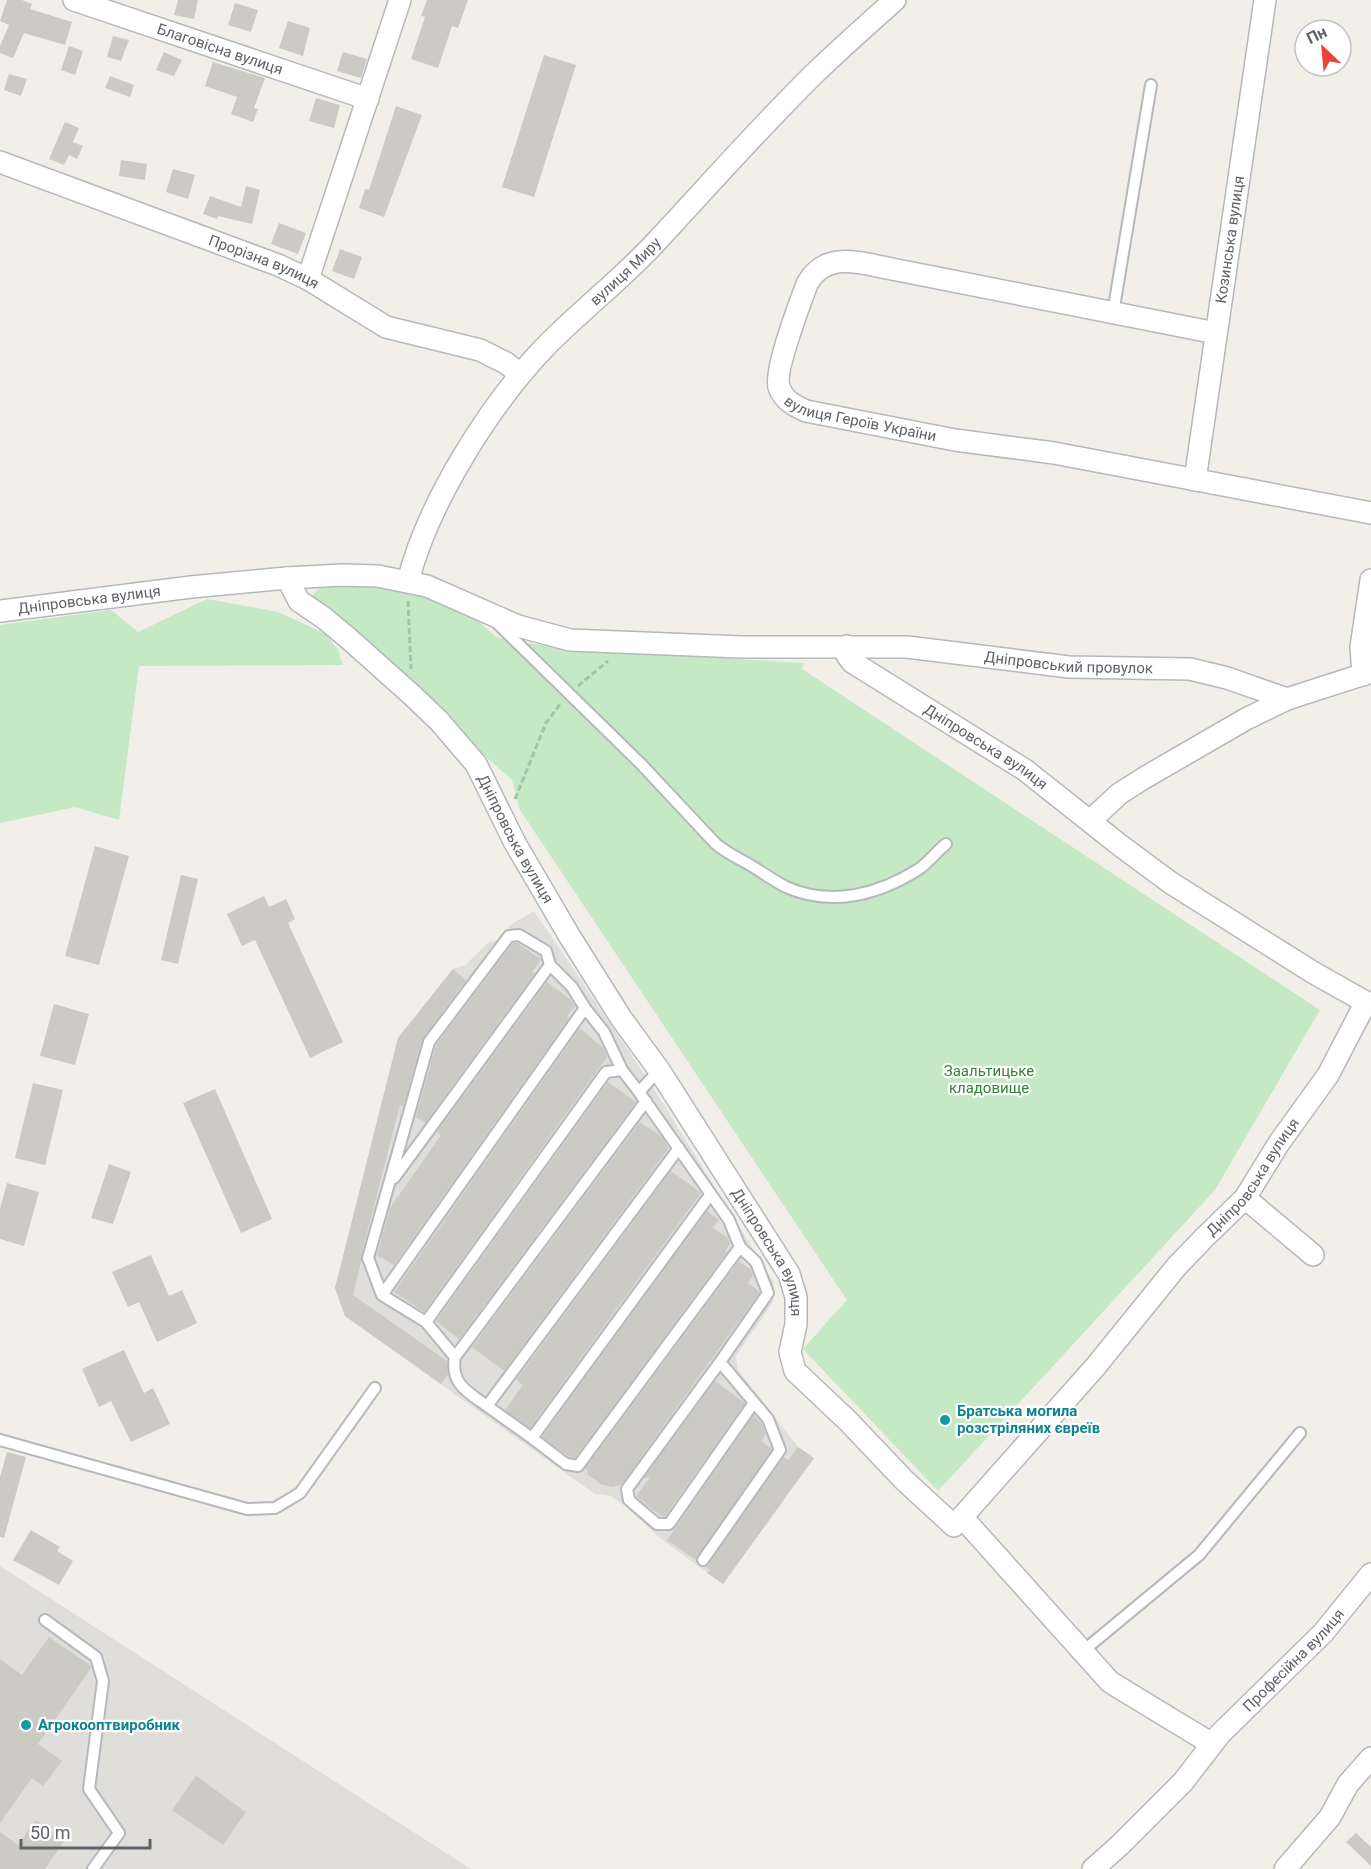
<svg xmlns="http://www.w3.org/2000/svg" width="1371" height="1869" viewBox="0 0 1371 1869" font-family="Roboto,sans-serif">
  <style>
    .industrial { fill: #e0deda }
    .green { fill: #c5e8c5 }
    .building { fill: #cccac5 }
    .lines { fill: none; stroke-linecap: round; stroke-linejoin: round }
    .service-casing { stroke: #b5b8bc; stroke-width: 14 }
    .minor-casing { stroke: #b5b8bc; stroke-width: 24 }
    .path { stroke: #9cc7a9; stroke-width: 3; stroke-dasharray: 6 3; stroke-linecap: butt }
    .service { stroke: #fff; stroke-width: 10 }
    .minor { stroke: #fff; stroke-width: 21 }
    .culture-dot { fill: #0f9aa8; stroke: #fff; stroke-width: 2 }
    .labels { text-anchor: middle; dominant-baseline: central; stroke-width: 4.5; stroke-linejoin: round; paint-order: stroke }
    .street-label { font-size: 15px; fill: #5f6368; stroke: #fff }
    .park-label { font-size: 15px; fill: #348238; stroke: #fff }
    .culture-label { font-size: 15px; font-weight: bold; fill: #0d838f; stroke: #fff; text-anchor: start }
  </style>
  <rect width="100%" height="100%" fill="#f1efe8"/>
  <path class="industrial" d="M534,911L649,1081L774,1283L773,1302L736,1356L738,1370L798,1447L814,1458L723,1584L660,1538L625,1506L611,1496L595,1494L345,1316L335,1288L398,1038L453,969L465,965L488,943L502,938L510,925Z
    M0,1566L471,1869H0Z"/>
  <path class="green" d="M371,586L414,593L442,602L474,617L496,637L525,643L637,653L804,663L802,669L1320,1010L1215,1190L938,1491L803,1349L847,1300L520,810L512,780L308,600L320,587Z
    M207,599L278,612L326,634L338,650L343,665L139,666L119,820L75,807L0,823V625L111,610L138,632Z"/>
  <path class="building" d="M7,0H22L32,4L30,9L72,22L65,45L24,33L13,58L0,53V46L9,25L0,21Z
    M178,0H198L194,19L174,15Z
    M427,0H468L458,28L452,26L438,68L411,59L425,17L421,16Z
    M235,3L258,10L251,32L228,25Z
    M288,21L310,28L303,56L279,48Z
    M113,36L129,40L121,61L107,57Z
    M69,46L83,51L75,75L61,70Z
    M164,52L182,60L174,76L156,70Z
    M343,52L367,59L361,78L337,71Z
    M544,55L576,65L534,197L502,187Z
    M213,62L265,78L254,108L258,109L253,122L231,114L237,97L205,86Z
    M9,74L27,79L21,96L4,90Z
    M110,76L134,85L130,97L105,88Z
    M316,98L340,105L334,128L309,121Z
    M396,106L422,115L384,217L359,208L365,189L369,190Z
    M65,122L79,128L73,142L83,146L77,159L69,155L64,165L49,159Z
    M121,160L147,164L145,180L119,176Z
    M173,169L195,175L188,199L166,192Z
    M246,186L260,190L252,224L218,216L217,219L203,214L210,196L241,207Z
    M279,223L306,233L298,254L271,244Z
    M340,249L362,257L354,279L332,271Z
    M95,846L129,856L99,965L65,956Z
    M181,875L198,879L178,964L161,960Z
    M264,896L269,907L286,899L295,919L288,923L343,1042L310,1058L255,940L242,946L227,914Z
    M513,943H517L541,959L532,972L535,973L425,1123L416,1117L436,1045Z
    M453,969L466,980L422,1040L403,1107L400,1105L361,1256V1261L353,1295L447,1361L448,1375L441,1384L345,1316L335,1288L398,1038Z
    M547,982L570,999L575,1006L567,1016L569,1018L394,1265L377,1255L390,1208L441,1135L437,1132Z
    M54,1004L89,1014L75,1065L40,1056Z
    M580,1028L604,1049L607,1057L424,1312L394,1292Z
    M608,1082L636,1102L459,1339L436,1321Z
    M33,1083L63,1090L45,1165L15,1158Z
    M215,1089L272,1219L241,1233L183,1103Z
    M640,1122L662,1137L669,1148L504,1371L472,1347Z
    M109,1164L131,1172L113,1224L91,1218Z
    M671,1171L701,1193L530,1428L505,1410L523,1385L516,1380Z
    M7,1183L39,1192L24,1246L0,1239V1209Z
    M707,1211L719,1220L713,1228L728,1238L730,1244L725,1251L727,1252L575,1458L569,1457L542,1437Z
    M151,1255L169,1296L182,1290L197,1323L157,1342L139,1302L128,1307L112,1272Z
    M739,1261L751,1270L753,1276L748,1283L760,1292L621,1485L611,1487L601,1484L587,1474L588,1472L585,1469Z
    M124,1350L144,1393L153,1388L170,1424L131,1442L111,1401L99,1407L82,1369Z
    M715,1381L745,1403L665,1516H661L636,1496L650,1477L644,1478Z
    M754,1415L762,1424L766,1434L761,1441L772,1449L696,1560L667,1540Z
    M798,1447L814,1458L723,1584L707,1573L710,1570L706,1567L784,1457L788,1460Z
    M7,1452L26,1457L4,1538L0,1537V1477Z
    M31,1530L60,1547L57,1551L73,1561L59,1585L13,1560Z
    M49,1637L91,1666V1668L38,1744L62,1761L43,1786L32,1778L0,1823V1659L22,1675Z
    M196,1776L246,1812L223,1845L172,1810Z
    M36,1820L65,1840L45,1869H0V1832L18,1845Z
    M1356,1833L1371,1847V1866L1346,1842Z"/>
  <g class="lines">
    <defs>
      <path id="service" d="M1113,313L1151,85
        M497,623L641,764L715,843C726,853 738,858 750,865C762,872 774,881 786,887C831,907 878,895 919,869C929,862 936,852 946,844
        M639,1092L659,1070
        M394,1178L550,965
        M710,1195L532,1438L566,1464L578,1466L740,1247
        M382,1295L585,1008
        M426,1322L382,1295L368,1258L429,1042L509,936L519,935L546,951L550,965L572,987L585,1008L604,1032L622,1070
        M455,1357L426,1322L606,1072L622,1070L639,1092L729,1220L740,1247L756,1262L768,1293L720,1362L768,1419L780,1450L703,1560
        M720,1362L627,1489L629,1500L657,1524H669L753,1404
        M487,1406C468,1392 450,1384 455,1357L646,1101
        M532,1438L487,1406L679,1148
        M0,1440L247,1509L275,1508L300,1493L375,1388
        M45,1620L96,1657L103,1681L89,1789L119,1833L93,1869
        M1083,1651L1199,1555L1300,1433"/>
      <g id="minor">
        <path id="s1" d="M74,0L368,99"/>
        <path id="s2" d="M0,162L278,265L308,279L386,327L480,350L506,363L520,374"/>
        <path d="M308,279L400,0"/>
        <path id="s3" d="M1216,333L892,269C859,263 826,250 807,284C800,303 774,371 779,387C783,400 795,406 806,411L955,440L1054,453L1371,513"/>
        <path id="s4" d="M1195,480L1265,0"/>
        <path id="s5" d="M287,578L299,601L324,618L348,638L413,696L439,721L476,764L515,843L570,937L621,1018L659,1070L789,1274L796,1297V1324L790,1352L795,1371L848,1421L904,1480L954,1526L1096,1366L1177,1266L1204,1238L1245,1198L1279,1143L1328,1075L1366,1002"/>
        <path id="s6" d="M408,581C428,503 489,406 544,348C580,311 621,280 656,242C709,185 760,127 815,73C841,48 868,24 895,0"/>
        <path id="s7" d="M0,611L191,587L287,578L342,575L378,576L427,586L518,626L570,640L741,647H907L1069,667L1190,669L1227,678L1287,699"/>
        <path id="s8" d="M847,646V655L852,662L1025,770L1121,846L1171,883L1314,973L1371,1005"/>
        <path d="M1363,675L1361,647L1371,580"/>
        <path d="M1090,821L1119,794L1144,778L1246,719L1287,699L1371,672"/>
        <path d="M1245,1198L1313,1255"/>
        <path d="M962,1517L1110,1682L1212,1744"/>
        <path id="s9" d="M1093,1869L1120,1845L1183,1782L1220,1734L1323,1633L1371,1574"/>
        <path d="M1285,1869L1330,1817L1348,1784L1371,1758"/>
      </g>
    </defs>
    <use href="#service" class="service-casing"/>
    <use href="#minor" class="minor-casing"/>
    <path class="path" d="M408,601L411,669
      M578,686L608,661
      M515,799L546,723L561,703"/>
    <use href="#service" class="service"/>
    <use href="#minor" class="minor"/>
  </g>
  <g class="culture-dot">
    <circle cx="945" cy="1420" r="6"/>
    <circle cx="26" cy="1725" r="6"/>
  </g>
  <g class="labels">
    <g class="street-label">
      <text stroke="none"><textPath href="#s1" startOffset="154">Благовісна вулиця</textPath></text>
      <text stroke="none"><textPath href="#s4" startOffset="243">Козинська вулиця</textPath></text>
      <text stroke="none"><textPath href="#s2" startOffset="282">Прорізна вулиця</textPath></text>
      <text stroke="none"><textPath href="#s6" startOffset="384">вулиця Миру</textPath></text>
      <text stroke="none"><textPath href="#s3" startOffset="624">вулиця Героїв України</textPath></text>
      <text stroke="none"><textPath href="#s7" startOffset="90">Дніпровська вулиця</textPath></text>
      <text stroke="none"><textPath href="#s7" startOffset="1083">Дніпровський провулок</textPath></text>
      <text stroke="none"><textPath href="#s8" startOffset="176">Дніпровська вулиця</textPath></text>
      <text stroke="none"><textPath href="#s5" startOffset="352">Дніпровська вулиця</textPath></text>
      <text stroke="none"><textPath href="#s5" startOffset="1648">Дніпровська вулиця</textPath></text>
      <text stroke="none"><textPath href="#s5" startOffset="838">Дніпровська вулиця</textPath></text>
      <text stroke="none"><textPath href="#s9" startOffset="290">Професійна вулиця</textPath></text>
    </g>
    <g class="park-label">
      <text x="989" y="1071">Заальтицьке<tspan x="989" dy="17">кладовище</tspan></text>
    </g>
    <g class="culture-label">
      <text x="957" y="1411">Братська могила<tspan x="957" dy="17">розстріляних євреїв</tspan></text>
      <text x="38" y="1725">Агрокооптвиробник</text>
    </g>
  </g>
  <g transform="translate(1323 48) rotate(334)"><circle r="28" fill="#ffffff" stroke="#bfc1c3" stroke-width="1.5"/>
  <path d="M0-4.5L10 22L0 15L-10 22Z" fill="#ea4335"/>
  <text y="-9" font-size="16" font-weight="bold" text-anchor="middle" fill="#5f6368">Пн</text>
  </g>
  <path d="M21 1839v9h129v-9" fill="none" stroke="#5f6368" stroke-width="3"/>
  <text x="30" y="1839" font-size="18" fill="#5f6368" stroke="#ffffff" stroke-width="4.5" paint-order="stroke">50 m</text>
</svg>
